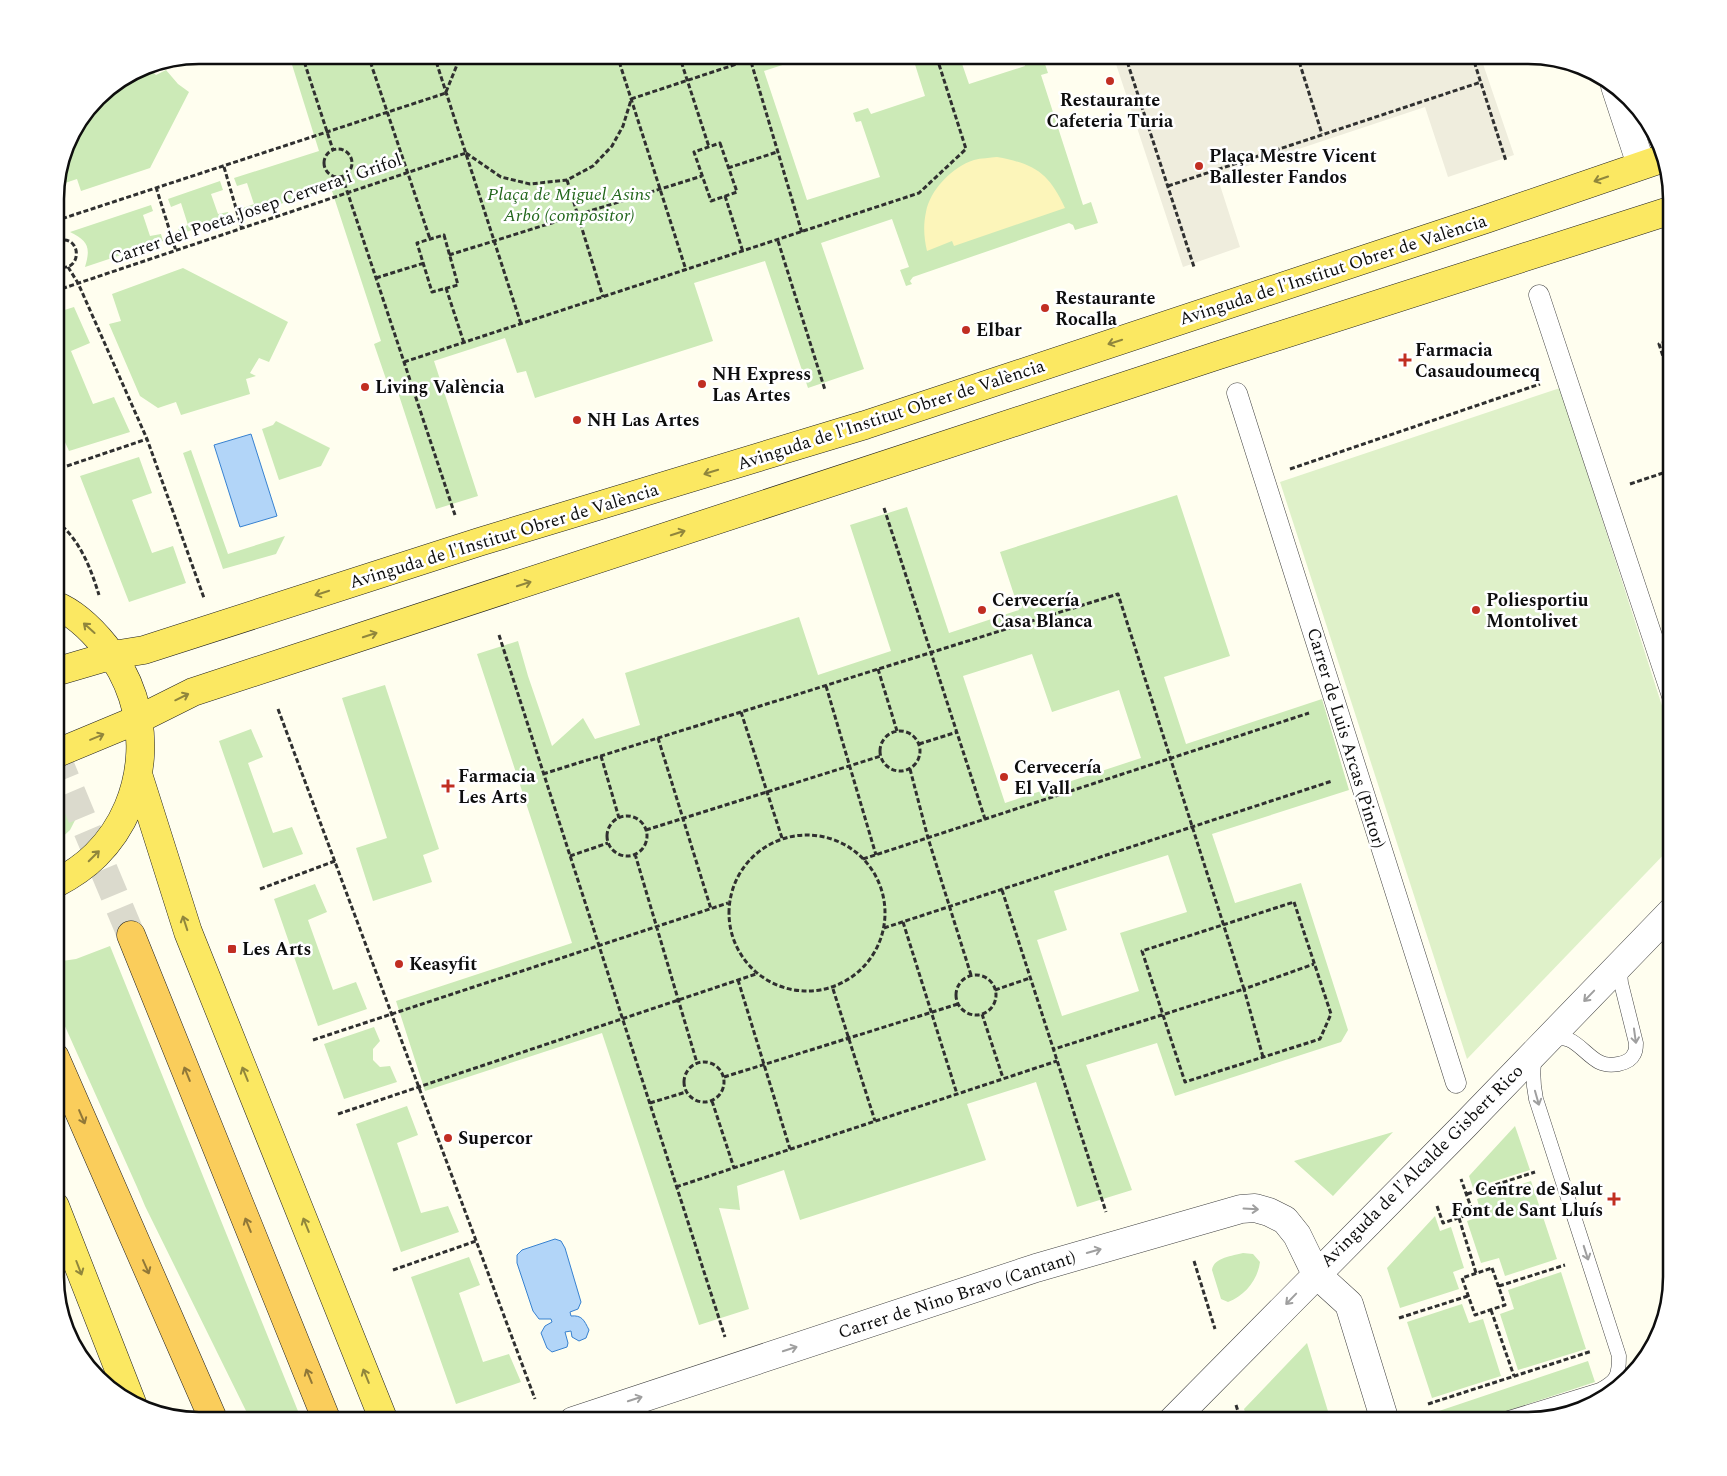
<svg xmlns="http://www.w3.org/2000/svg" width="1727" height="1476" viewBox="0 0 1727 1476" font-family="Spectral,serif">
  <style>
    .green { fill: #cceab7; fill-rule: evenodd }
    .sand { fill: #fcf5ba }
    .pitch { fill: #dff1c9 }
    .plaza { fill: #efeddd }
    .water { fill: #b2d5f8; stroke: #3781d0 }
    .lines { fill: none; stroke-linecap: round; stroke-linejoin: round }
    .trunk-tunnel { stroke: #dbdacd; stroke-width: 28; stroke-dasharray: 28 14; stroke-linecap: butt }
    .service-casing { stroke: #414141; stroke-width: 15 }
    .pedestrian-casing { stroke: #414141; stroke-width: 21 }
    .minor-casing { stroke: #414141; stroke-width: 29 }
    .primary-casing { stroke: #1f1f1f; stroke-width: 29 }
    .trunk-casing { stroke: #1f1f1f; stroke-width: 29 }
    .path { stroke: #303030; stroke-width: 3; stroke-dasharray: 5 2.5; stroke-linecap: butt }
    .service { stroke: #fff; stroke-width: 14 }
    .pedestrian { stroke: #fff; stroke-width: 20 }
    .minor { stroke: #fff; stroke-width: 28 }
    .primary { stroke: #fbe862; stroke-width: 28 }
    .trunk { stroke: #facd5b; stroke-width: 28 }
    .oneway { stroke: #90863c }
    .oneway2 { stroke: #9f9f9f }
    .oneway3 { stroke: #907738 }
    .poi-dot { fill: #c12e22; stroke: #fff; stroke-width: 2 }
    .labels { text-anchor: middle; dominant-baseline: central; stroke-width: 5; stroke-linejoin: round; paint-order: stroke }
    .poi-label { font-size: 18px; font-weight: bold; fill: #0e0e0e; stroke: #fff; text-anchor: start }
    .park-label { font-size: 18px; font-style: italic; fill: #23671c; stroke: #fff }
    .street-label { font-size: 18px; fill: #0e0e0e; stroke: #fff }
    .rim { fill: none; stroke: #0e0e0e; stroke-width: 2.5 }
  </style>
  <rect width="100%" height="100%" fill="#fffeef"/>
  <path class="green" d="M289,55H813L764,71L807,200L880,177L861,121L856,122L853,113L868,108L871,114L925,96L912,55H959L969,84L1025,66L1023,57L1030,55H1042L1048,73L1041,75L1083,205L1091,202L1098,223L1075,230L1073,225L1069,223L913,277L910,281L912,284L906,286L900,270L909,267L892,219L821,243L864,369L808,388L765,261L694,283L713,341L535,398L526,371L517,373L505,338L434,361L478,496L436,509L393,377L386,379L374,344L381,341L331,188L245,215L243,208L254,204L247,183L237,186L234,178L319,151Z
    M146,65L156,75L166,70L178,84L189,92L150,168L81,191L77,179L56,186L70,135L104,91Z
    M220,181L223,190L211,194L218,214L228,212L229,218L180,234L178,229L188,225L181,203L171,207L168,199Z
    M151,205L153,211L143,215L150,236L161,234L163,241L85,267C91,247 88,241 70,232Z
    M183,268L288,322L269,362L259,358L250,373L256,376L246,379L250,394L181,415L176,402L158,408L140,396L109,324L121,321L112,294Z
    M74,307L90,343L71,351L93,404L114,397L130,432L69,451L55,420V313Z
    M276,421L330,448L321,466L279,480L262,429L273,425Z
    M191,450L228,554L285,536L276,554L223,569L183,453Z
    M139,457L152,493L132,500L152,553L173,546L186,583L129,602L80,476Z
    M1177,495L1230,656L1164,677L1186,744L1322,699L1349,790L1212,834L1235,903L1301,883L1348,1030L1341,1042L1175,1096L1157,1043L1086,1065L1132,1190L1077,1207L1036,1082L967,1104L986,1160L800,1220L784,1170L737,1186L740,1210L719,1208L749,1309L699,1325L602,1033L425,1091L396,1001L572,943L477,654L518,641L528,676L552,746L583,718L595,739L640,725L625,673L799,617L818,675L891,651L850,525L907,507L949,633L1019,610L1000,552ZM1032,654L1052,712L1119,690L1141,758L1005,803L963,676ZM1168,855L1187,912L1120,933L1139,991L1062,1016L1037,940L1067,930L1054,891Z
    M385,685L439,849L423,855L432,882L373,901L356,848L387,838L342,698Z
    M251,729L263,757L248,763L273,833L292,827L303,854L263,868L219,741Z
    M82,798L85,801L70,830L55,844V809Z
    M315,884L327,912L308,920L333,990L356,982L367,1009L318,1026L274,899Z
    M110,946L302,1421H251L145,1206L137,1187L55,1004V962L76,959Z
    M374,1027L380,1041L373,1049V1060L380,1067L390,1066L397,1082L344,1099L324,1044Z
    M407,1106L418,1135L397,1143L421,1213L448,1206L459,1232L401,1252L356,1124Z
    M1515,1126L1530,1170L1473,1188L1469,1176Z
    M1393,1132L1333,1196L1294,1161Z
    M1531,1181L1557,1259L1505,1276L1499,1258L1481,1263L1467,1221L1482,1216L1477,1199Z
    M1435,1216L1440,1231L1451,1227L1464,1268L1453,1272L1459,1289L1400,1308L1387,1268Z
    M1243,1253L1253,1254L1260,1262C1258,1279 1245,1296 1228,1302L1221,1299L1212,1270C1214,1257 1233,1256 1243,1253Z
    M469,1257L480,1285L459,1293L483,1362L509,1354L521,1382L456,1404L411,1277Z
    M1561,1272L1586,1349L1518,1370L1500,1314L1514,1309L1508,1290Z
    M1462,1304L1469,1323L1483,1319L1501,1376L1432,1398L1407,1322Z
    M1307,1343L1331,1421H1248L1244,1409Z
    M1588,1361L1595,1382L1476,1421H1439L1436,1412Z"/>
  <path class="sand" d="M997,157C1035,164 1049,173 1065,208L954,246L952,241L927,251C924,238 923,226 926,212C930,190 952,167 974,160C981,158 990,158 997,157Z"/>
  <path class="pitch" d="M1560,388L1672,737V846L1467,1059L1280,482Z"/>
  <path class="plaza" d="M1113,55H1480L1514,155L1448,177L1425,107L1217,176L1240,247L1183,267Z"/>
  <path class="water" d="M251,434L277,516L240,527L214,445Z
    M555,1239L561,1241L565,1248L581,1302L578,1309L570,1312L571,1316C582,1315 584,1320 589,1330L586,1338L579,1341L572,1337L571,1331L565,1332L568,1343L567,1347L552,1352L547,1348L541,1333L545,1326L552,1322L551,1319H539L533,1311L517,1263V1255L522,1250Z"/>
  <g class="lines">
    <path class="trunk-tunnel" d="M55,753L131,935"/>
    <defs>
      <path id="service" d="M1549,1041C1572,1030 1582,1053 1599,1062C1609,1067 1629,1065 1634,1054C1636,1051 1636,1047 1636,1043L1621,983L1620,973L1623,966
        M1499,1421L1600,1390C1617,1381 1619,1376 1619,1356L1536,1099C1533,1084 1532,1071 1535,1056"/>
      <path id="pedestrian" d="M1539,295L1672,696
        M1237,393L1456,1083"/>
      <path id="minor" d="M1615,86L1641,165
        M573,1421L1036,1268L1241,1209L1255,1208L1269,1212L1285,1220L1297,1235L1316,1274L1349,1304L1385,1421
        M1172,1421L1464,1126L1672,911"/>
      <path id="primary" d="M55,672L113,655L144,650L479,542L865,425L1486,219L1664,158
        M55,754L139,719L193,692L1216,356L1672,210
        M138,774L188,932L384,1421
        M55,884C70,876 84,867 96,855C152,799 155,707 105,646C92,630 75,613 55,605
        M55,1206L132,1403"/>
      <path id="trunk" d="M131,935L327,1421
        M55,1057L214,1421"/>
    </defs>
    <use href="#service" class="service-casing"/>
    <use href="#pedestrian" class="pedestrian-casing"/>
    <use href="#minor" class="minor-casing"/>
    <use href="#primary" class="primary-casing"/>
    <use href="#trunk" class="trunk-casing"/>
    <path class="path" d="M302,55L333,150
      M356,55H358
      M368,55L430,239
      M434,55L521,324
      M617,55L686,270
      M679,55L709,147
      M749,55L802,233
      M1125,55L1194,267
      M1297,55L1322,134
      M1472,55L1506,161
      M446,92L461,55
      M631,99L764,55
      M720,143L737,192L711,201L694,152Z
      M324 163a14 14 0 1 1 28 0a14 14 0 1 1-28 0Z
      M466,153L501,177L530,184L567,180L593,166L612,146L623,126L631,100
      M224,167L242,229
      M728,168L777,152
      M342,176L455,515
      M567,180L603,297
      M1168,186L1481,82
      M156,187L176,251
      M725,196L743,252
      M55,221L446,93
      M444,235L458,285L432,292L417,243Z
      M778,241L825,390
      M449,255L702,176
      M55,265C83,278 84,230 55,242
      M68,267L78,283L147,439L204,598
      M376,278L424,263
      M446,288L464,343
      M55,291L466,153
      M404,362L919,193L966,149L936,55
      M1672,384L1659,344L1672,340
      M67,466L147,439
      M1290,469L1540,384
      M1630,484L1672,470
      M884,508L985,819
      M55,525H61C81,543 91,569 99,595
      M499,635L725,1337
      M878,669L897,731
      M826,686L876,855
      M278,709L535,1399
      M741,712L782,838
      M880 751a20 20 0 1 1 40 0a20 20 0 1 1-40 0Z
      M658,738L711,909
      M919,744L957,732
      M601,756L619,818
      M910,769L928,838L971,975
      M543,774L1118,594L1244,989L1054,1049
      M607 836a20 20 0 1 1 40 0a20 20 0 1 1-40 0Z
      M646,830L881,756
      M729 913a78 78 0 1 1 156 0a78 78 0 1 1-156 0Z
      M635,854L697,1063
      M570,856L608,843
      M863,859L1309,713
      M260,889L335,861
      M1002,890L1106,1212
      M1294,902L1331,1014L1320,1039L1185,1082L1142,951Z
      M903,922L957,1094
      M884,928L1332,781
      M956 995a20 20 0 1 1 40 0a20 20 0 1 1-40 0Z
      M738,980L790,1149
      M833,989L875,1121
      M995,990L1030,978
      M982,1014L1003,1078
      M313,1040L728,903
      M1263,1057L1244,989L1314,964
      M684 1082a20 20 0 1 1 40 0a20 20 0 1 1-40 0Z
      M724,1077L958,1004
      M712,1101L734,1168
      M650,1103L686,1092
      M338,1114L756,974
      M676,1187L1057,1061
      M1467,1194L1535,1172
      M1437,1206L1443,1223L1473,1213L1461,1179
      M1459,1218L1476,1273
      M1194,1261L1215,1329
      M1492,1268L1505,1305L1475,1315L1462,1278Z
      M393,1270L476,1241
      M1499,1286L1565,1265
      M1491,1310L1514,1376
      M1399,1318L1468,1296
      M1428,1404L1592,1351
      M1236,1405L1241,1421"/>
    <use href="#service" class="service"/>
    <use href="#pedestrian" class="pedestrian"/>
    <use href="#minor" class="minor"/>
    <use href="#primary" class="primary"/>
    <use href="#trunk" class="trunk"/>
  </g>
  <defs><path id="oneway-shaft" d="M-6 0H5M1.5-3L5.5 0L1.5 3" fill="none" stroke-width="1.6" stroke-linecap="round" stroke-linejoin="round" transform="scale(1.25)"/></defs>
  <g class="oneway">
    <use href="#oneway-shaft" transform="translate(1601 179) rotate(161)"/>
    <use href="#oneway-shaft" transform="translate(1115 342) rotate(162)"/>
    <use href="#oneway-shaft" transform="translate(711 472) rotate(163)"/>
    <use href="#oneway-shaft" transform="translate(678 533) rotate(-18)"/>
    <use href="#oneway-shaft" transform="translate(524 584) rotate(-18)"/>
    <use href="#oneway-shaft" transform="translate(322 593) rotate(162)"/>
    <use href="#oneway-shaft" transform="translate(89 628) rotate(-138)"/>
    <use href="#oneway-shaft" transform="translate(370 635) rotate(-18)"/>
    <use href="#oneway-shaft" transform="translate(182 697) rotate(-26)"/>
    <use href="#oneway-shaft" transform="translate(97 737) rotate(-23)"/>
    <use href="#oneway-shaft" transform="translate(94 856) rotate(-45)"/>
    <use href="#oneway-shaft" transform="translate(185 923) rotate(-108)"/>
    <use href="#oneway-shaft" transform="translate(245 1074) rotate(-112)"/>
    <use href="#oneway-shaft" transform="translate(306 1225) rotate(-112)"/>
    <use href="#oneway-shaft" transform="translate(79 1268) rotate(69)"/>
    <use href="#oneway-shaft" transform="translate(366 1376) rotate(-112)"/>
  </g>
  <g class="oneway2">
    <use href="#oneway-shaft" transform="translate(1589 996) rotate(134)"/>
    <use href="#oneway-shaft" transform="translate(1635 1036) rotate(82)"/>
    <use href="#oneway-shaft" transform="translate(1537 1098) rotate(74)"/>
    <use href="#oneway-shaft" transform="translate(1251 1209) rotate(3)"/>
    <use href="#oneway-shaft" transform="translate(1094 1251) rotate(-16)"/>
    <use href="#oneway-shaft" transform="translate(1586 1253) rotate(72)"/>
    <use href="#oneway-shaft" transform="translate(1291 1299) rotate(134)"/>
    <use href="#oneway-shaft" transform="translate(790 1349) rotate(-18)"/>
    <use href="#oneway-shaft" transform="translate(635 1399) rotate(-18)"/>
  </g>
  <g class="oneway3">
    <use href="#oneway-shaft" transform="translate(187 1074) rotate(-112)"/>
    <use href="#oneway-shaft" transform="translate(82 1117) rotate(67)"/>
    <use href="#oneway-shaft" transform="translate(248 1225) rotate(-112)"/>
    <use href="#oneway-shaft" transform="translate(146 1267) rotate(66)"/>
    <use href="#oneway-shaft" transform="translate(309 1376) rotate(-112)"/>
  </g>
  <g class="poi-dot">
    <circle cx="1110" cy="81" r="5"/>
    <circle cx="1199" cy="166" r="5"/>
    <circle cx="1045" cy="308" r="5"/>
    <circle cx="966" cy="330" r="5"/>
    <path d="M1402.5 352.5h5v5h5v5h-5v5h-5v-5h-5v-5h5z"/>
    <circle cx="702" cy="384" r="5"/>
    <circle cx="365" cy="387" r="5"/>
    <circle cx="577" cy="420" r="5"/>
    <circle cx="982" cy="610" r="5"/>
    <circle cx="1476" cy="610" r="5"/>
    <circle cx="1004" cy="777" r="5"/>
    <path d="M445.5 778.5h5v5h5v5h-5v5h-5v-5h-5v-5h5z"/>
    <rect x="227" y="944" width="10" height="10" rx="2.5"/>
    <circle cx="399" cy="964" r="5"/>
    <circle cx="448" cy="1138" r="5"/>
    <path d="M1611.5 1191.5h5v5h5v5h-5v5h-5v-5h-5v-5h5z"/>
  </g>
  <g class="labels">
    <g class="poi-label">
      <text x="1110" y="100" text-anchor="middle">Restaurante<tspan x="1110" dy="21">Cafeteria Turia</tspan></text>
      <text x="1209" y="156">Plaça Mestre Vicent<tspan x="1209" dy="21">Ballester Fandos</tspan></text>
      <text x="1055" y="298">Restaurante<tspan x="1055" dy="21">Rocalla</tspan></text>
      <text x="976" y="330">Elbar</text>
      <text x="1415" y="350">Farmacia<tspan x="1415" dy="21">Casaudoumecq</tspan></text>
      <text x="712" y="374">NH Express<tspan x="712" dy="21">Las Artes</tspan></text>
      <text x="375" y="387">Living València</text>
      <text x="587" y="420">NH Las Artes</text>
      <text x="992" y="600">Cervecería<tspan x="992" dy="21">Casa Blanca</tspan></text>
      <text x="1486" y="600">Poliesportiu<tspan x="1486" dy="21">Montolivet</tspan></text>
      <text x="1014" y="767">Cervecería<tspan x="1014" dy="21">El Vall</tspan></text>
      <text x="458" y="776">Farmacia<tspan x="458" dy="21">Les Arts</tspan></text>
      <text x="242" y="949">Les Arts</text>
      <text x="409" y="964">Keasyfit</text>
      <text x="458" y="1138">Supercor</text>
      <text x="1603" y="1189" text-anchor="end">Centre de Salut<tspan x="1603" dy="21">Font de Sant Lluís</tspan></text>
    </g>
    <g class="park-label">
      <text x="569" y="194">Plaça de Miguel Asins<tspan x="569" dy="21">Arbó (compositor)</tspan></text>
    </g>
    <g class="street-label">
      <text transform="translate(256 209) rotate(-19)">Carrer del Poeta Josep Cervera i Grifol</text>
      <text transform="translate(1333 270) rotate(-18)">Avinguda de l'Institut Obrer de València</text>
      <text transform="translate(891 415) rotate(-18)">Avinguda de l'Institut Obrer de València</text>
      <text transform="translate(504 536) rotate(-17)">Avinguda de l'Institut Obrer de València</text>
      <text transform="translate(1346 738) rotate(73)">Carrer de Luis Arcas (Pintor)</text>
      <text transform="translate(1422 1166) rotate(-45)">Avinguda de l'Alcalde Gisbert Rico</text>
      <text transform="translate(957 1295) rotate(-18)">Carrer de Nino Bravo (Cantant)</text>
    </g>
  </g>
  <path d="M0 0H1727V1476H0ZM199 64H1528A135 135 0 0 1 1663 199V1277A135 135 0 0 1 1528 1412H199A135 135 0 0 1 64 1277V199A135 135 0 0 1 199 64Z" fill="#fff" fill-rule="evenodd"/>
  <path class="rim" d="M199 64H1528A135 135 0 0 1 1663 199V1277A135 135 0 0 1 1528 1412H199A135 135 0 0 1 64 1277V199A135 135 0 0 1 199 64Z"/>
</svg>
